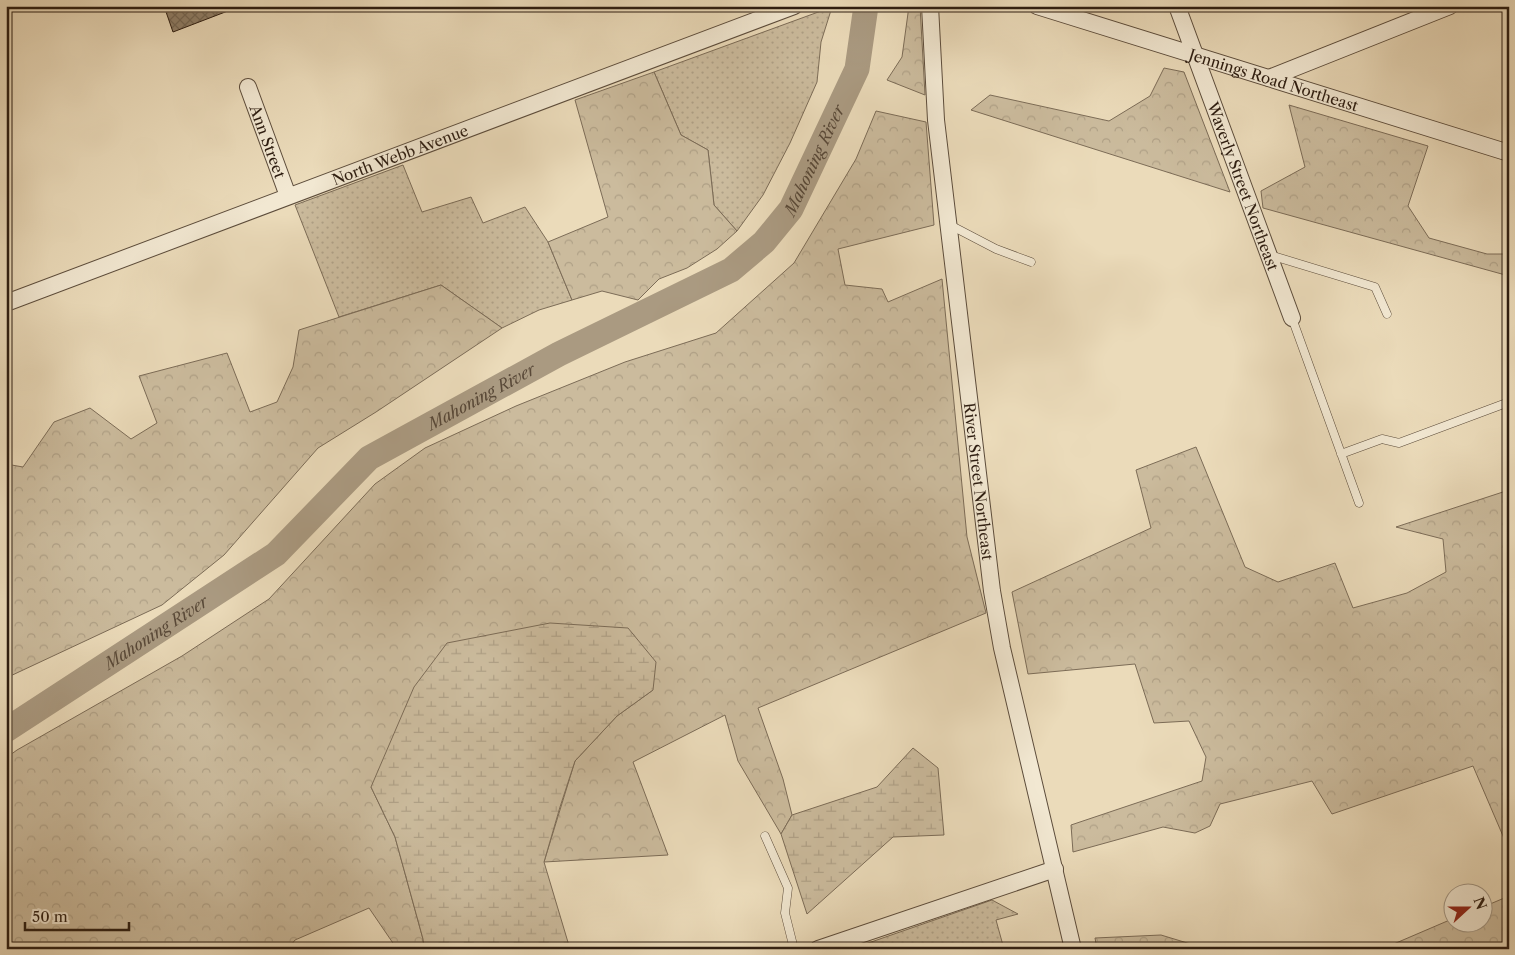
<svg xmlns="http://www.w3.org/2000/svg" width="1515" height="955" viewBox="0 0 1515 955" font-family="'Libre Caslon Text',serif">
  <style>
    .green { fill: url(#green-dots); stroke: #7c6c57 }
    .forest { fill: url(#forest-crowns); stroke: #7c6c57 }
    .wetland { fill: url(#wetland-marsh); stroke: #7c6c57 }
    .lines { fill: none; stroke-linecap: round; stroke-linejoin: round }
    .river { stroke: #aa9a81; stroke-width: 25 }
    .building { fill: url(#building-cross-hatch); stroke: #2d1d11 }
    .lane-casing { stroke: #5c4c3b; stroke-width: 9 }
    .street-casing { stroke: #5c4c3b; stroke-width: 18 }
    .lane { stroke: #f2e8d2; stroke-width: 8 }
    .street { stroke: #f2e8d2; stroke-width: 16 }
    .labels { text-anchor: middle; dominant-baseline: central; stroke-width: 4; stroke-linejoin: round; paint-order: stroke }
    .street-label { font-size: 15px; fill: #2d1d11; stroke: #f2e8d2 }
    .water-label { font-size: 16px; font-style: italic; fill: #594938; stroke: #f2e8d2 }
  </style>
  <defs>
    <pattern id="green-dots" width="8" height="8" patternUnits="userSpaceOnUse" patternTransform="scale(1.25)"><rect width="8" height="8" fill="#cbbb9d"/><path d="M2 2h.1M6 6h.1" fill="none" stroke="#afa086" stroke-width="1.8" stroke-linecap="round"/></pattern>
    <pattern id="forest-crowns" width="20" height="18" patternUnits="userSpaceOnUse" patternTransform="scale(1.25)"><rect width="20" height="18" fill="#cbbb9d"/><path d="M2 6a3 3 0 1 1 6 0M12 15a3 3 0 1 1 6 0" fill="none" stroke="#afa086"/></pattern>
    <pattern id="wetland-marsh" width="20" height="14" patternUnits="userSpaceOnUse" patternTransform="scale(1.25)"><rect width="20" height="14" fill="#cbbb9d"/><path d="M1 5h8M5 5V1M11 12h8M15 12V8" fill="none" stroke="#afa086"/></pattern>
    <pattern id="building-cross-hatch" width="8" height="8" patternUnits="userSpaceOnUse" patternTransform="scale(1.25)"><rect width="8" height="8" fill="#908069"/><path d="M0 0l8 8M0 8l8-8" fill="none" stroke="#766855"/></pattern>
  </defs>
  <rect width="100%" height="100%" fill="#ebdbba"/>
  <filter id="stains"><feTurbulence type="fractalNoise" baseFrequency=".004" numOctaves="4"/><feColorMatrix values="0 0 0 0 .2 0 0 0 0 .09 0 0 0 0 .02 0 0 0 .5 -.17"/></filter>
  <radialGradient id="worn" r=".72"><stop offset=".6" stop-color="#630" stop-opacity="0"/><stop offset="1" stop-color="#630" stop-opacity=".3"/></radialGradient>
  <path class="green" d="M832,7L821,42L817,82L790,143L763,195L737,231L714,205L708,150L681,135L654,72Z
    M403,165L422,212L471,197L483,223L525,207L548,242L572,300L539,310L502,328L441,285L339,317L295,205Z
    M992,900L1018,914L996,920L1004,949H851Z"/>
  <path class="forest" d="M909,6H920L925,95L887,80L902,57Z
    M1164,68L1184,72L1230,192L971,110L990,95L1109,121L1150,96Z
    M654,72L681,135L708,150L714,205L737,231L717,249L687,268L659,279L638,300L602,291L572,300L548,242L608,217L575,100Z
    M1289,105L1428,146L1408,206L1429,238L1487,254H1509V276L1263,208L1261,191L1305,167Z
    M876,111L926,122L934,225L838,249L845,285L882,289L888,302L942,279L967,537L986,613L758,708L783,779L792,815L781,834L738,761L725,715L633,762L668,855L544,862L575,761L617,716L653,690L371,787L395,837L423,939L424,949H397L369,908L295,940L288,949H6V758L17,750L182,656L269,599L375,484L425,448L516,406L625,362L716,333L794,263L856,159Z
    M441,285L502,328L376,412L318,448L224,555L162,605L6,678V464L23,467L54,422L90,408L131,439L157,423L139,376L227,353L250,412L277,402L293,367L299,330Z
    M1196,447L1245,567L1278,582L1335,563L1353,608L1407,593L1446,572L1443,539L1396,527L1509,490V850L1473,766L1332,814L1312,781L1220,804L1210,826L1195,833L1163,827L1073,852L1071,825L1202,781L1206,757L1189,721L1154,723L1135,664L1028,674L1012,592L1151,528L1136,470Z
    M1509,896V949H1382L1452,919V922H1482L1483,907Z
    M1161,935L1207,949H1097L1095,938Z"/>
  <path class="wetland" d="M550,623L628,628L656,662L653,690L617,716L575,761L560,807L544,862L570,949H424L423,939L395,837L371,787L414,687L447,643Z
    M913,748L938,768L944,835L893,837L807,914L781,834L792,815L877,787Z"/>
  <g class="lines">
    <path class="river" id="s1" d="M6,730L276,554L369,458L559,354L731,270L764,242L791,209L857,69L866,6"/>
  </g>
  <path class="building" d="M164,6H232L233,9L173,32Z"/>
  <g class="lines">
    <defs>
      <path id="lane" d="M948,224L996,249L1031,262
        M1270,255L1375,287L1387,314
        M1292,318L1359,503
        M1341,454L1382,439L1399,443L1509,402
        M765,836L788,888L785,913L794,949"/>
      <g id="street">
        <path id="s2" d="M930,6L936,120L992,591L1002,648L1073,949"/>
        <path id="s3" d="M1037,6L1509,153"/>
        <path id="s4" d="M1177,6L1292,318"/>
        <path d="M1269,78L1450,6"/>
        <path id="s5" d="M248,87L288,196"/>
        <path id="s6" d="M6,303L794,6"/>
        <path d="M818,949L1055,869"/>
      </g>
    </defs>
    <use href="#lane" class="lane-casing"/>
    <use href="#street" class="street-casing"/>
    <use href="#lane" class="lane"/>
    <use href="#street" class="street"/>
  </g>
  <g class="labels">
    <g class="street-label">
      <text stroke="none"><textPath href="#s3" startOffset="248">Jennings Road Northeast</textPath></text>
      <text stroke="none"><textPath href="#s5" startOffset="58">Ann Street</textPath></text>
      <text stroke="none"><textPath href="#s6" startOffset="421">North Webb Avenue</textPath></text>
      <text stroke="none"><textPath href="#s4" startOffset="192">Waverly Street Northeast</textPath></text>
      <text stroke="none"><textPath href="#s2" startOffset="478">River Street Northeast</textPath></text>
    </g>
    <g class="water-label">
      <text stroke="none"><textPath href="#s1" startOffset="1004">Mahoning River</textPath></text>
      <text stroke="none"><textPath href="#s1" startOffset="584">Mahoning River</textPath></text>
      <text stroke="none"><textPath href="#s1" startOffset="179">Mahoning River</textPath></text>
    </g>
  </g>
  <rect width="1515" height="955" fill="none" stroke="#ebdbba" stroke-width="25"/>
  <rect x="8" y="8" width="1500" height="940" fill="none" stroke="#2d1d11" stroke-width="2.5"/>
  <rect x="12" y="12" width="1490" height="930" fill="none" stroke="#2d1d11"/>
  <g transform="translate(1468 908) rotate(69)"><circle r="24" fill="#f2e8d2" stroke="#a39785"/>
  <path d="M0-4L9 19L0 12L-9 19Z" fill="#8f2418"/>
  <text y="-8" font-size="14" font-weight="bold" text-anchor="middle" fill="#2d1d11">N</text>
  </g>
  <path d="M25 922v8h104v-8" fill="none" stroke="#2d1d11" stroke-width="2.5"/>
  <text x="32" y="922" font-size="15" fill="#2d1d11" stroke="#f2e8d2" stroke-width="4" paint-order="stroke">50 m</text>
  <rect width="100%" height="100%" filter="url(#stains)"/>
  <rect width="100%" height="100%" fill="url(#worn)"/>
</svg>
